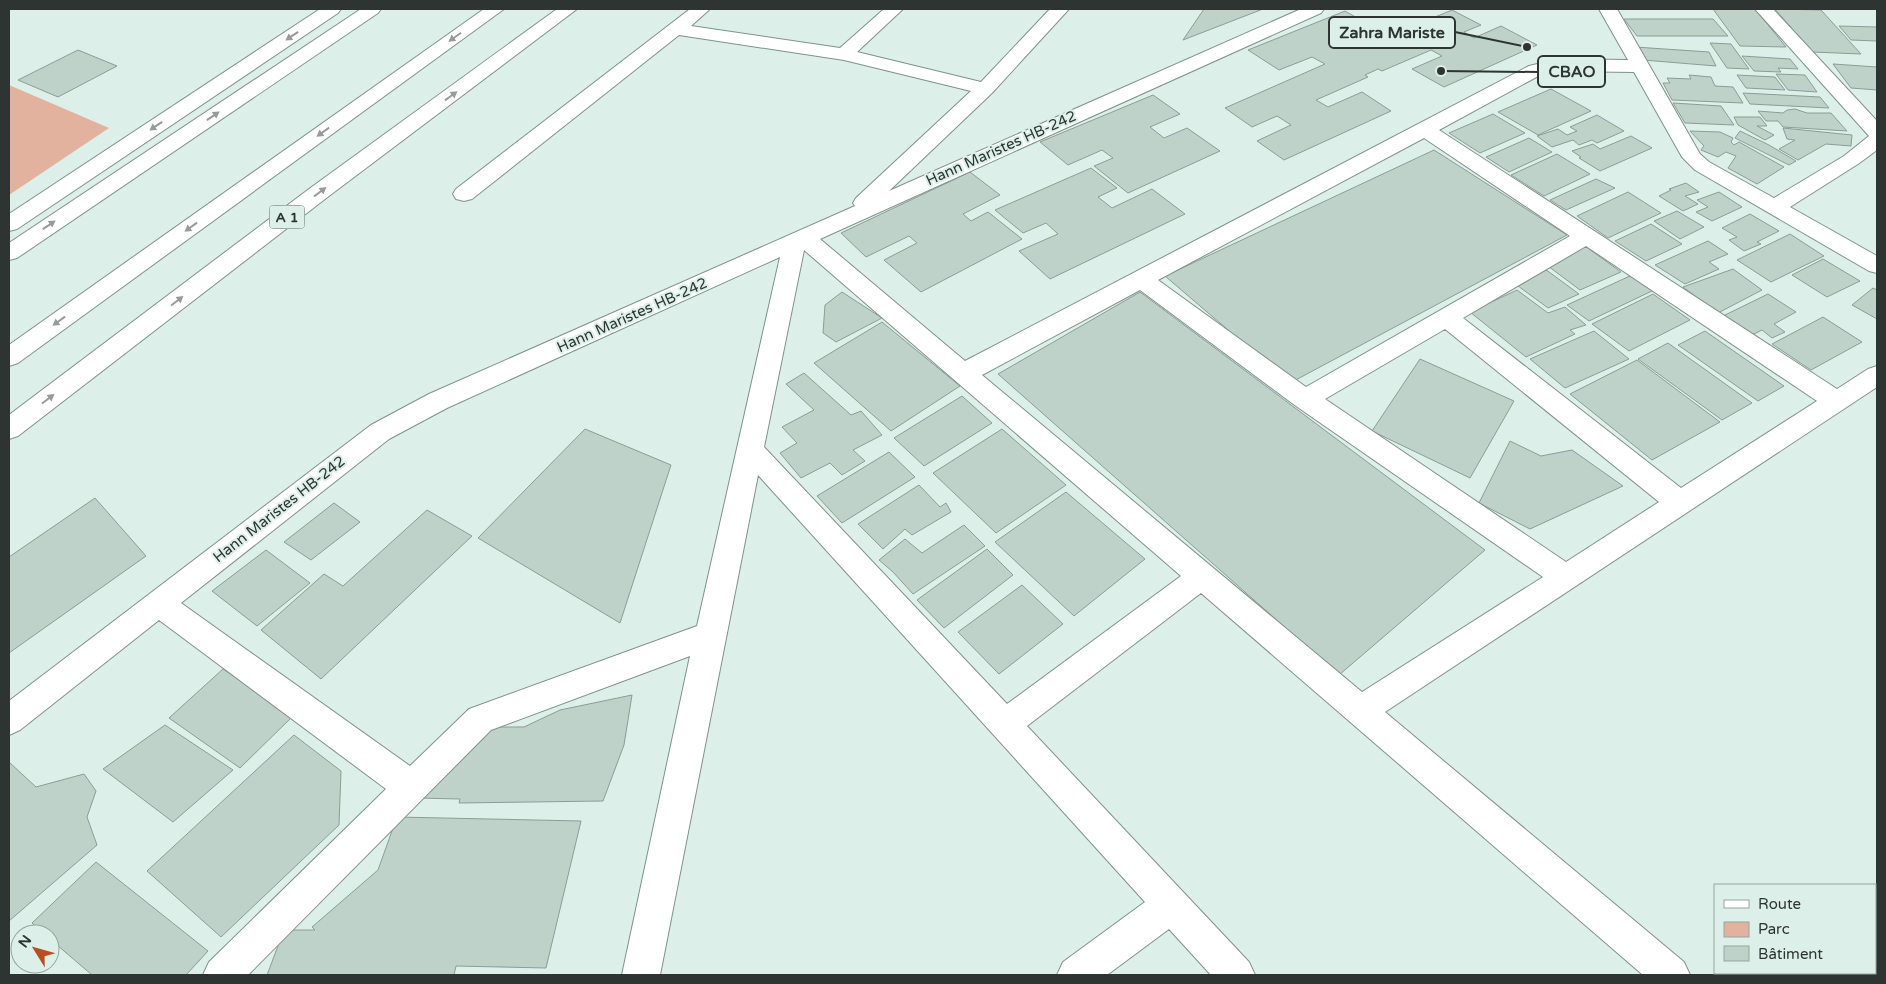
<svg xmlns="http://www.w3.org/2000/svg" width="1886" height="984" viewBox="0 0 1886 984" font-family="'Varela Round',sans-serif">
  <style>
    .green { fill: #e2b29f }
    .building { fill: #bed2ca; stroke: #8a9d96 }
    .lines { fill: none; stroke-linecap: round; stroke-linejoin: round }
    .minor-casing { stroke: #7f928b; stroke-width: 2 }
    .highway-casing { stroke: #7f928b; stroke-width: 2 }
    .minor { fill: #fff; fill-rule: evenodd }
    .highway { fill: #fff; fill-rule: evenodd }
    .oneway { fill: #969a98 }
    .labels { text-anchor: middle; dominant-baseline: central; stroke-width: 4; stroke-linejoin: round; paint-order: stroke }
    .shield { fill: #dcf0e9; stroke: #626c68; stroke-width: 1 }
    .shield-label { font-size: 14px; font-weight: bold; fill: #2d3431 }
    .street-label { font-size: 15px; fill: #2d3431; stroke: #dcf0e9 }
    .leader { fill: none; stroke: #2d3431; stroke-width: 2 }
    .callout-dot { fill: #2d3431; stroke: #dcf0e9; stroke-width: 2 }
    .callout { fill: #dcf0e9; stroke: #2d3431; stroke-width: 2 }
    .callout-label { font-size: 16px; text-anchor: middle; font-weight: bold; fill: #2d3431 }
  </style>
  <rect width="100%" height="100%" fill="#dcf0e9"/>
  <path class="green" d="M9,85L109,128L9,195Z"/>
  <path class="building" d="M1204,9H1263L1183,40Z
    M1713,9H1755L1786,47L1740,46Z
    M1775,9L1821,10L1861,54L1812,52Z
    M1452,10L1481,25L1464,32L1474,38L1501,26L1537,45L1444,87L1412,69L1442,56L1431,50L1382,71L1378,69L1365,75L1368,77L1316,100L1328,107L1362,92L1391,111L1284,160L1257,141L1291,125L1277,116L1252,127L1225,108L1325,64L1312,57L1279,70L1248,50L1345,11L1389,36Z
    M1624,19H1713L1728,36H1637Z
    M1839,26L1877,27V41L1851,40Z
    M1710,43L1731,44L1749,69L1727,68Z
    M1635,47L1709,52L1716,66L1643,60Z
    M78,50L117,66L58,97L18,80Z
    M1742,56L1790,59L1798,69L1778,68L1781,72L1754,71Z
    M1833,64L1877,67V90L1851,88Z
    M1776,74L1805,75L1817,92L1788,90Z
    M1689,75L1711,77L1715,86L1733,87L1743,103L1672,100L1663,83H1670L1667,78L1691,79Z
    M1737,75L1775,77L1785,90L1746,88Z
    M1551,89L1591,111L1538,135L1498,112Z
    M1743,93L1820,97L1829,108L1750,104Z
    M1153,95L1180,114L1150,127L1164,138L1187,128L1220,151L1128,193L1094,166L1113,158L1102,150L1068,165L1040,142Z
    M1673,103L1721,106L1734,125L1685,123Z
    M1795,109L1807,113H1831L1847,131L1783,127L1778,121H1766L1758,111L1783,113L1787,110Z
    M1493,114L1525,133L1480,153L1449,133Z
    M1597,115L1624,131L1597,143L1592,140L1579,145L1573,140L1552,147L1537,136L1558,129L1567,135L1577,131L1570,127Z
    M1734,117H1760L1767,126H1757L1774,135L1765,140L1738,125Z
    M1783,128L1852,135L1851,146L1826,144L1798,160L1779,149L1795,140L1787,139Z
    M1690,131L1720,132L1733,138L1731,142L1734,145L1739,142L1784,167L1757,184L1728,168L1736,156L1726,152L1718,157L1701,150L1704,146Z
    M1740,131L1769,145L1796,161L1789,165L1735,138Z
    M1631,136L1652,148L1600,171L1579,158L1581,157L1572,151L1593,144L1600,149Z
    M1529,138L1552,152L1509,172L1486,157Z
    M1434,150L1567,235L1290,383L1165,276Z
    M1557,154L1590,174L1544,196L1511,175Z
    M1091,168L1117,188L1098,197L1112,208L1152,189L1185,214L1050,279L1019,251L1058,234L1046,223L1023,233L995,210Z
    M970,172L1000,195L963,214L971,221L988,212L1022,239L921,292L884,260L917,243L909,236L866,257L841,233Z
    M1596,179L1615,188L1566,210L1550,200Z
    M1686,183L1699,192L1685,196L1698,204L1683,211L1659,196L1671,190L1669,189Z
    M1628,192L1661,213L1608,238L1577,216Z
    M1719,192L1742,207L1712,221L1696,212L1708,207L1697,200Z
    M1677,211L1704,227L1680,239L1654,221Z
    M1750,214L1779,231L1757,242L1761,244L1744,251L1729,240L1737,237L1722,228Z
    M1651,224L1682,244L1646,261L1615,241Z
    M1790,234L1824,256L1771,282L1737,260Z
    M1708,241L1728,254L1709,262L1719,269L1685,284L1655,265Z
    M1585,246L1621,272L1580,290L1544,263Z
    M1823,259L1860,281L1827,297L1792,275Z
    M1545,269L1579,294L1548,308L1514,283Z
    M1733,269L1762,290L1718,313L1683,287Z
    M1632,275L1654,290L1589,321L1567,305Z
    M1873,288L1877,290V319L1852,305Z
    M1517,290L1548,313L1565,307L1586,325L1570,330L1575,334L1526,357L1470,312Z
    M842,292L882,318L836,342L823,333L825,305Z
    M1140,292L1485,550L1339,675L998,374Z
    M1653,294L1690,320L1629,351L1592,324Z
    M1768,294L1796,312L1774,324L1785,332L1772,338L1762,330L1752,335L1723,316Z
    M1823,317L1862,342L1811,370L1772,344Z
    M882,322L960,386L891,431L814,363Z
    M1594,331L1629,359L1565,388L1530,359Z
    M1705,331L1784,386L1758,401L1678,345Z
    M1668,343L1752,403L1722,420L1638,359Z
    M1420,359L1514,401L1470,478L1372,431Z
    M1637,360L1720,422L1652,460L1570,394Z
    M804,373L851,415L861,411L882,435L853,450L865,461L842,475L830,463L801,478L780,453L797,443L782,427L814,410L786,384Z
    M962,396L992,423L924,466L894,438Z
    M585,429L671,465L620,623L478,538Z
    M1002,429L1066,485L996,533L933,473Z
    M1510,441L1541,456L1572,450L1623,486L1530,529L1479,503Z
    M889,452L915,477L842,523L817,496Z
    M919,485L940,507L946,503L951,512L912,535L905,529L883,549L858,524Z
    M1066,492L1145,559L1074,616L995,542Z
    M95,498L146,556L9,653V557Z
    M334,503L360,522L311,560L284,542Z
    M427,510L472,536L321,679L261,630L324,574L343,586Z
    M964,525L985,546L913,594L893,572L879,560L905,539L922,553Z
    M987,549L1013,575L944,628L917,600Z
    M266,550L310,583L257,626L212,591Z
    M1022,585L1063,624L999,674L958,632Z
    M223,669L293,716L240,768L169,718Z
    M632,695L624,745L603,801L459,803L460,799L418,798L480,727H524L560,710Z
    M165,725L233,770L173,822L103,769Z
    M294,735L341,771L339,825L221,937L147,871Z
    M9,762L36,787L84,774L96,791L87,817L97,845L9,921Z
    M397,817L581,821L546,968L456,966L454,975H267L284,930H315L312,927L378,870Z
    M96,862L208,951L186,975H92L50,939V934H44L32,923Z"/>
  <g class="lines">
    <defs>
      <path id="minor" d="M690,9H710L691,26L840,48L884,9H903L857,52L981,82L1050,9H1069L992,93L889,191L1301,9H1324L1321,13L820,239L965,361L1529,66L1558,59L1628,60L1599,9H1617L1700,154L1709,162L1774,198L1844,156L1869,136L1755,9H1773L1877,121V150L1858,164L1790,207L1877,256V273L1869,271L1695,170L1682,157L1634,72L1558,71L1542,74L1439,130L1837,389L1868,369L1877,366V387L1385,712L1684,962L1690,975H1643L1201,593L1027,726L1249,962L1255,975H1211L1169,929L1107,975H1057L1063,962L1145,902L758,475L660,975H622L690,656L491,730L248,975H203L209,962L386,789L159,620L20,730L9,735V701L371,425L429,394L855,206L853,203L856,198L971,91L844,60L679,35L472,199L464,201L456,199L453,194L456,189ZM1424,138L1570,236L1306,387L1158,280ZM1586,246L1817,401L1681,488L1463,318ZM804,250L1181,576L1007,704L764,447ZM780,257L697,626L469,709L410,766L181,603L389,439L447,408ZM1140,290L1296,406L1543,577L1362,692L982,375ZM1445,329L1659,502L1566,562L1325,399Z
        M1877,906V944L1875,945V907Z
        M1800,973H1840L1839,975H1799Z"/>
      <path id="highway" d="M320,9H341L338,13L17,229L9,231V214Z
        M361,9H381L378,13L17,258L9,260V243Z
        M484,9H504L18,363L9,366V345Z
        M557,9H577L325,199L18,436L9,439V415L309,189Z"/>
    </defs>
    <use href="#minor" class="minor-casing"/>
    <use href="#highway" class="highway-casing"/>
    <use href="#minor" class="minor"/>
    <use href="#highway" class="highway"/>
  </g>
  <defs><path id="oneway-solid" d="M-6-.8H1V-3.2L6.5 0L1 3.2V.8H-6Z" transform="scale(1.25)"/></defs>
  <g class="oneway">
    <use href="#oneway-solid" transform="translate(292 36) rotate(146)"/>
    <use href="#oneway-solid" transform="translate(455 37) rotate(145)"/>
    <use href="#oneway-solid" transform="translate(451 96) rotate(-36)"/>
    <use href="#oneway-solid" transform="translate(213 116) rotate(-34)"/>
    <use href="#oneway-solid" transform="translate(156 126) rotate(146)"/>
    <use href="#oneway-solid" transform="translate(323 132) rotate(144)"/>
    <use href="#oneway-solid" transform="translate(320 192) rotate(-37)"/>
    <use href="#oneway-solid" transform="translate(49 225) rotate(-34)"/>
    <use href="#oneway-solid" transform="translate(191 227) rotate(144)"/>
    <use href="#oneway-solid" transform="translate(177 301) rotate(-37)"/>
    <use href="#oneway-solid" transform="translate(59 321) rotate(144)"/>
    <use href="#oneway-solid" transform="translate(48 399) rotate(-37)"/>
  </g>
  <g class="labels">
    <rect class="shield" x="269.5" y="205.5" width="35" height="23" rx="4"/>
    <g class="shield-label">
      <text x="287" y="217">A 1</text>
    </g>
    <g class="street-label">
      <text transform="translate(1001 148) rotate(-24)">Hann Maristes HB-242</text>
      <text transform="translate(632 315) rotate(-24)">Hann Maristes HB-242</text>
      <text transform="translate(279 509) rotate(-38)">Hann Maristes HB-242</text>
    </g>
  </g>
  <path class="leader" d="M1527 47L1455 32M1441 71L1538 72"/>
  <g class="callout-dot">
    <circle cx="1527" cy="47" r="5"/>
    <circle cx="1441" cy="71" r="5"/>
  </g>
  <g class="callout">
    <rect x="1329" y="17" width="126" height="31" rx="5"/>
    <rect x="1538" y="56" width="67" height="31" rx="5"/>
  </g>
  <g class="callout-label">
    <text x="1392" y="38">Zahra Mariste</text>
    <text x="1572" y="77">CBAO</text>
  </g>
  <rect width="1886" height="984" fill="none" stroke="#2d3431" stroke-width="20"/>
  <rect x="1714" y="884" width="162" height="90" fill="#dcf0e9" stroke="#96a59f"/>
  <rect x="1724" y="900" width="25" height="8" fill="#ffffff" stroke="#96a59f"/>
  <text x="1758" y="909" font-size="15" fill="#2d3431">Route</text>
  <rect x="1724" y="922" width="25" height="15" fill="#e2b29f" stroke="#96a59f"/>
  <text x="1758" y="934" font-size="15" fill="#2d3431">Parc</text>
  <rect x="1724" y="946" width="25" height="15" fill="#bed2ca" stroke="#96a59f"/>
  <text x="1758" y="959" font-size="15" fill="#2d3431">Bâtiment</text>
  <g transform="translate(35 949) rotate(307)"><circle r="24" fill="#dcf0e9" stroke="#96a59f"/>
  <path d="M0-4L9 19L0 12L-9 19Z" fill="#b65023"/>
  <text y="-8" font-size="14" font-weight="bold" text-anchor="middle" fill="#2d3431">N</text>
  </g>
</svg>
